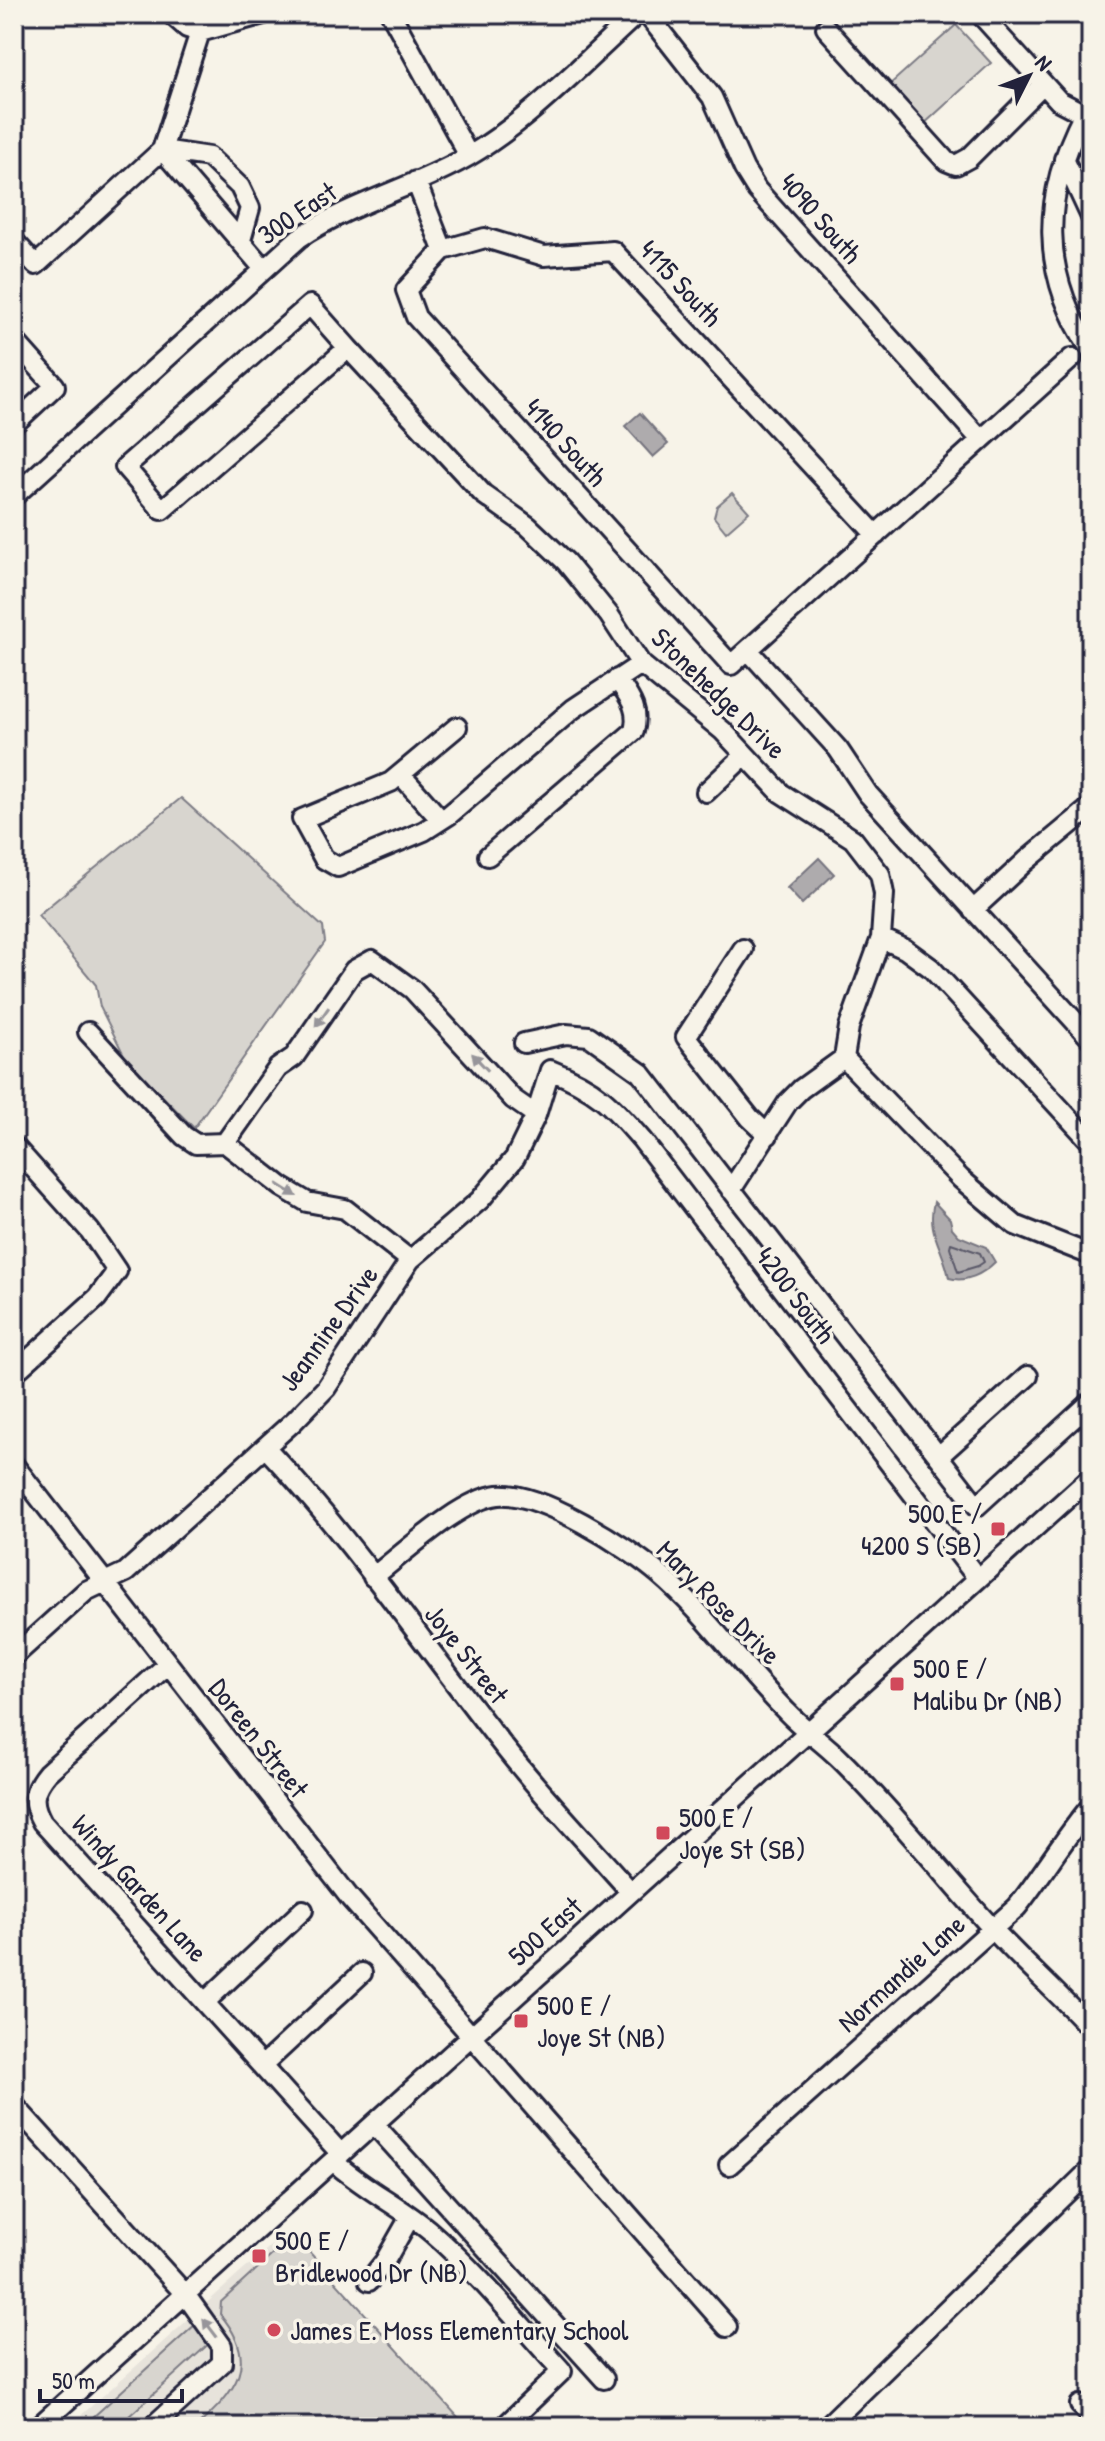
<svg xmlns="http://www.w3.org/2000/svg" width="1105" height="2441" viewBox="0 0 1105 2441" font-family="'Patrick Hand',sans-serif">
  <style>
    .built { fill: #e7e3db }
    .green { fill: #d8d5cf; stroke: #7d7c85; stroke-width: 2 }
    .water { fill: #aeabad; stroke: #76747f; stroke-width: 2 }
    .lines { fill: none; stroke-linecap: round; stroke-linejoin: round }
    .shore { stroke: #5a5969; stroke-width: 2 }
    .minor-casing { stroke: #22223b; stroke-width: 24 }
    .minor { stroke: #f7f3e8; stroke-width: 18 }
    .oneway { fill: #97959a }
    .poi-dot { fill: #d1495b; stroke: #f7f3e8; stroke-width: 3 }
    .labels { text-anchor: middle; dominant-baseline: central; stroke-width: 7; stroke-linejoin: round; paint-order: stroke }
    .street-label { font-size: 28px; fill: #22223b; stroke: #f7f3e8 }
    .poi-label { font-size: 28px; fill: #22223b; stroke: #f7f3e8; text-anchor: start }
  </style>
  <rect width="100%" height="100%" fill="#f7f3e8"/>
  <filter id="ink" filterUnits="userSpaceOnUse"><feTurbulence type="fractalNoise" baseFrequency=".0125" numOctaves="2"/><feDisplacementMap in="SourceGraphic" scale="16" xChannelSelector="R" yChannelSelector="G"/><feConvolveMatrix kernelMatrix="1 2 1 2 8 2 1 2 1" color-interpolation-filters="sRGB"/></filter>
  <g filter="url(#ink)">
    <path class="built" d="M285,2233L458,2427H68Z"/>
    <path class="green" d="M956,25L991,63L923,125L888,86Z
      M732,493L749,512L726,532L714,517L717,506Z
      M181,798L323,927L325,942L194,1128L126,1059L100,1007L96,985L38,915Z
      M294,2235L467,2427H196C236,2391 261,2363 220,2314L221,2302Z
      M196,2324L212,2341L117,2427H82Z"/>
    <path class="water" d="M640,413L668,444L653,457L625,426Z
      M819,858L834,874L802,904L787,888Z
      M934,1202L950,1219L952,1228L959,1236L986,1247L995,1262C983,1274 966,1283 949,1278C944,1249 926,1232 934,1202Z"/>
    <g class="lines">
      <path class="shore" d="M951,1243L980,1253L984,1262L978,1266L958,1272L950,1247Z"/>
      <defs>
        <path id="minor" d="M171,14L187,28L200,32L264,14
          M391,14L469,156
          M647,14L712,97L744,169L757,190L981,440
          M980,14L1059,101L1084,114C1042,195 1039,272 1091,350
          M826,28L946,161L956,165L969,158L1043,84
          M162,150L264,269
          M162,150L209,157L240,187L250,208L241,240
          M1064,159L1091,217
          M416,181L443,250L485,238L544,256L613,251L876,535
          M14,241L36,265L162,150L200,32
          M443,250L406,290L416,317L731,665L1072,358
          M14,340L55,386L14,424
          M348,348L310,305L125,467L162,510L348,348L483,494L528,526L566,562L609,615L641,664L723,731L781,793L853,839L880,874L884,894L881,938L849,1027L844,1058
          M14,496L299,238C352,202 414,188 469,156C529,121 586,60 637,14
          M748,650L838,749L868,794L1091,1039
          M457,727L391,782L302,819L324,859L338,867L424,831L449,815L573,709L641,664
          M401,775L441,820
          M706,792L745,755
          M488,856L634,731C640,709 629,697 617,679
          M973,910L1026,861L1091,807
          M881,938L905,949L931,968L1091,1142
          M743,949L686,1037L750,1118L768,1135
          M88,1032L184,1136L196,1144L225,1143L282,1187L307,1202L345,1209L410,1260
          M524,1043L566,1034L589,1036L641,1073L977,1506L1091,1402
          M844,1058L961,1179L1015,1225L1091,1255
          M225,1143L278,1068L294,1057L354,970L372,960L412,989L513,1099L536,1115
          M14,1146L90,1231L117,1271L97,1298L14,1373
          M731,1190L788,1102L801,1089L844,1058
          M265,1447C349,1536 419,1638 494,1734C536,1789 584,1839 630,1891
          M939,1456L1028,1376
          M14,1465L350,1898L727,2327
          M373,1577C403,1554 461,1499 498,1495C540,1491 628,1547 659,1574C706,1614 742,1667 786,1711C803,1729 823,1742 840,1759C893,1811 940,1871 990,1926C1022,1962 1059,1993 1091,2029
          M14,1656L86,1591L126,1572L294,1421L326,1388L410,1260L480,1200L515,1158L536,1115L550,1070C596,1088 611,1104 642,1140L978,1579
          M167,1665L47,1773C32,1791 31,1802 42,1822L341,2154
          M205,2002L303,1910
          M262,2066L362,1973
          M14,2105L185,2294L222,2346V2363L152,2427
          M374,2124L604,2379
          M333,2161C363,2189 401,2206 432,2233C479,2274 520,2325 562,2371L508,2423
          M729,2165L1017,1907C1043,1874 1064,1838 1091,1806
          M369,2281L385,2261L410,2217
          M1080,2405L1091,2416
          M38,2427L1091,1477
          M826,2427L1091,2169"/>
      </defs>
      <use href="#minor" class="minor-casing"/>
      <use href="#minor" class="minor"/>
    </g>
    <defs><path id="oneway-solid" d="M-6-.8H1V-3.2L6.5 0L1 3.2V.8H-6Z" transform="scale(2)"/></defs>
    <g class="oneway">
      <use href="#oneway-solid" transform="translate(322 1017) rotate(125)"/>
      <use href="#oneway-solid" transform="translate(480 1062) rotate(-133)"/>
      <use href="#oneway-solid" transform="translate(287 1190) rotate(32)"/>
      <use href="#oneway-solid" transform="translate(210 2328) rotate(-127)"/>
    </g>
  </g>
  <g class="poi-dot">
    <rect x="990" y="1521" width="16" height="16" rx="4"/>
    <rect x="889" y="1676" width="16" height="16" rx="4"/>
    <rect x="655" y="1825" width="16" height="16" rx="4"/>
    <rect x="513" y="2013" width="16" height="16" rx="4"/>
    <rect x="251" y="2248" width="16" height="16" rx="4"/>
    <circle cx="274" cy="2330" r="8"/>
  </g>
  <g class="labels">
    <g class="street-label">
      <text transform="translate(297 213) rotate(-34)">300 East</text>
      <text transform="translate(821 218) rotate(49)">4090 South</text>
      <text transform="translate(681 283) rotate(47)">4115 South</text>
      <text transform="translate(566 442) rotate(48)">4140 South</text>
      <text transform="translate(719 693) rotate(44)">Stonehedge Drive</text>
      <text transform="translate(796 1295) rotate(53)">4200 South</text>
      <text transform="translate(328 1328) rotate(-54)">Jeannine Drive</text>
      <text transform="translate(719 1602) rotate(45)">Mary Rose Drive</text>
      <text transform="translate(467 1654) rotate(52)">Joye Street</text>
      <text transform="translate(259 1738) rotate(52)">Doreen Street</text>
      <text transform="translate(140 1888) rotate(48)">Windy Garden Lane</text>
      <text transform="translate(545 1931) rotate(-42)">500 East</text>
      <text transform="translate(901 1973) rotate(-42)">Normandie Lane</text>
    </g>
    <g class="poi-label">
      <text x="982" y="1513" text-anchor="end">500 E /<tspan x="982" dy="32">4200 S (SB)</tspan></text>
      <text x="913" y="1668">500 E /<tspan x="913" dy="32">Malibu Dr (NB)</tspan></text>
      <text x="679" y="1817">500 E /<tspan x="679" dy="32">Joye St (SB)</tspan></text>
      <text x="537" y="2005">500 E /<tspan x="537" dy="32">Joye St (NB)</tspan></text>
      <text x="275" y="2240">500 E /<tspan x="275" dy="32">Bridlewood Dr (NB)</tspan></text>
      <text x="290" y="2330">James E. Moss Elementary School</text>
    </g>
  </g>
  <rect width="1105" height="2441" fill="none" stroke="#f7f3e8" stroke-width="48"/>
  <rect x="24" y="24" width="1057" height="2393" fill="none" stroke="#22223b" stroke-width="3" filter="url(#ink)"/>
  <g transform="translate(1029 76) rotate(48)" stroke="#f7f3e8" stroke-width="6" paint-order="stroke">
  <path d="M0-6L14 30L0 20L-14 30Z" fill="#22223b"/>
  <text y="-12" font-size="22" font-weight="bold" text-anchor="middle" fill="#22223b">N</text>
  </g>
  <path d="M40 2389v12h142v-12" fill="none" stroke="#22223b" stroke-width="4"/>
  <text x="52" y="2389" font-size="24" fill="#22223b" stroke="#f7f3e8" stroke-width="6" paint-order="stroke">50 m</text>
</svg>
